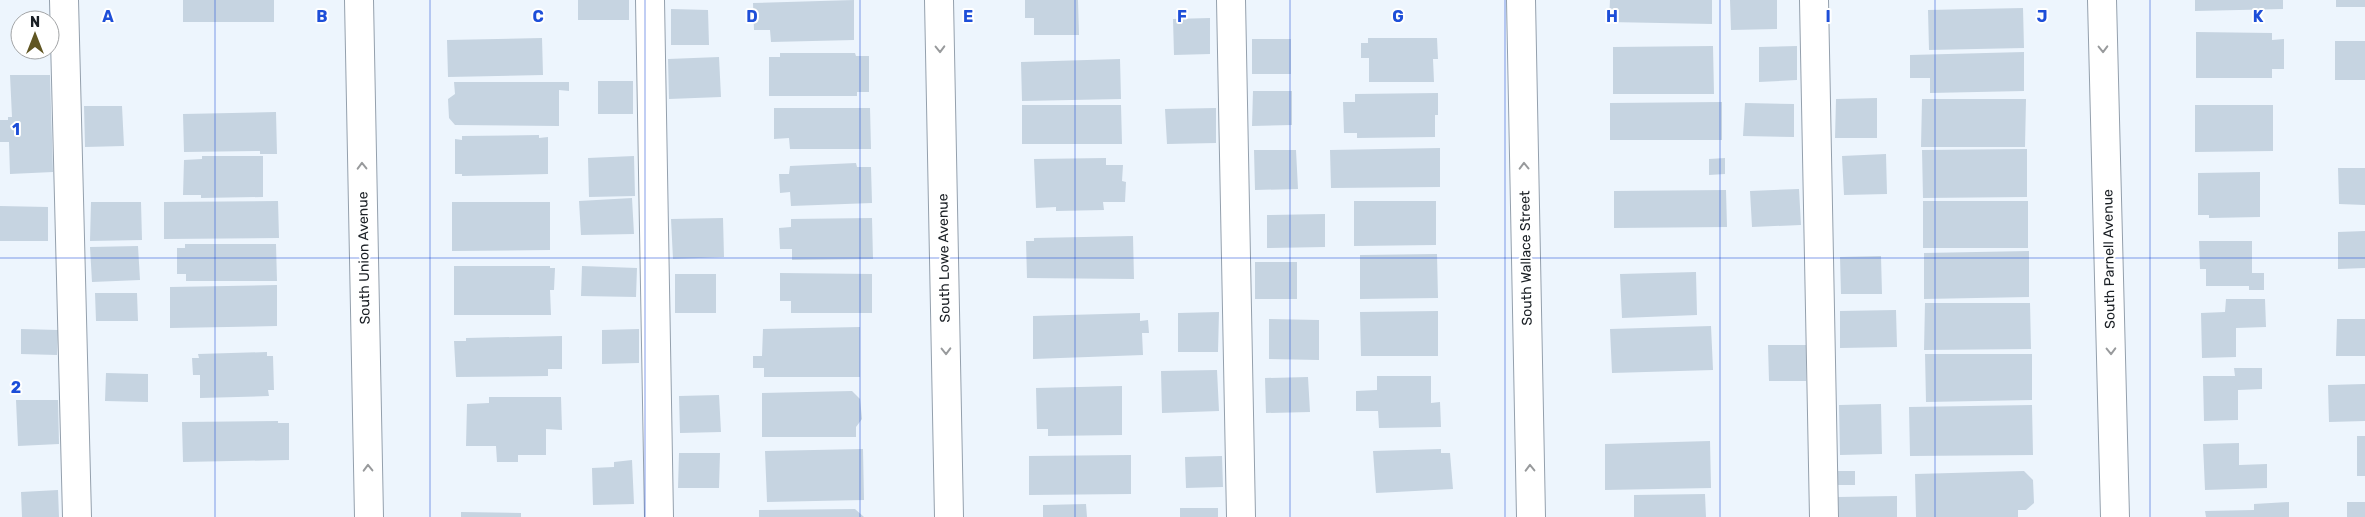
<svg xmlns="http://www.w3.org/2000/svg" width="2365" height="517" viewBox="0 0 2365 517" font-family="Rubik,sans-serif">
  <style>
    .building { fill: #c6d4e1 }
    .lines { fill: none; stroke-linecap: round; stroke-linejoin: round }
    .minor-casing { stroke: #94a0ad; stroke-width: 30 }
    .minor { stroke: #fff; stroke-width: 28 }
    .oneway { stroke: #989a9c }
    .grid { fill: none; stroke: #1d4ed8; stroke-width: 1; stroke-opacity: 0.55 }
    .labels { text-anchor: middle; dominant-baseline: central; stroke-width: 4; stroke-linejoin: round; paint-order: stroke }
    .street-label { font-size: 14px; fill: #1a1f24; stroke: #fff }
    .grid-label { font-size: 16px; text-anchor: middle; font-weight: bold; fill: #1d4ed8; stroke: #fff; stroke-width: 4; stroke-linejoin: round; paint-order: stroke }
  </style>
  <rect width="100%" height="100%" fill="#edf5fd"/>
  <path class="building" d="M183,0H274V22H183Z
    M578,0H629V20H578Z
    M854,0V40L771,42L770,30H754L753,3Z
    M1025,0H1078L1079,35H1034V18H1025Z
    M1610,0H1712V24L1609,22Z
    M1730,0H1777V29L1731,30Z
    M2195,0H2283V9L2195,11Z
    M2336,0H2365V7H2336Z
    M2023,8L2024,48L1929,50L1928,10Z
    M671,9L708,10L709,45H671Z
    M1210,18V54L1174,55L1173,19Z
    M2196,32L2272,33V40L2284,39V69H2272V78H2196Z
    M542,38L543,75L448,77L447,40Z
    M1368,38H1437L1438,59H1433L1434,82H1369V58H1361V43H1368Z
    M1252,39H1291V74H1252Z
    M2335,41H2365V80H2335Z
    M1713,46L1714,94H1613V47Z
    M1797,46V80L1759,82V47Z
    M2024,52V91L1930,93V78H1910V55Z
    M780,53H855L856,56H869V92H857V96H769V57H780Z
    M719,57L721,97L669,99L668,59Z
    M1120,59L1121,99L1022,101L1021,62Z
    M10,75H50L53,172L10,174L9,142H0V120H8V117H12Z
    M598,81H633V114H598Z
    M454,82H569V91L559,90V126L455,125L449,118L448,99L455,94Z
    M1253,91H1292V125L1252,126Z
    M1438,93V115H1435V137L1357,138V133H1344L1343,102H1355V94Z
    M1877,98V138H1835L1836,99Z
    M1922,99H2026L2025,147H1921Z
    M1722,102V140H1610V103Z
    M1745,103L1794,104V137L1743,136Z
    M1022,105H1121L1122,144H1022Z
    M2195,105H2273V151L2195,152Z
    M84,106H122L124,146L85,147Z
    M774,108H870L871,149H790L789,138L774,139Z
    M1216,108V143L1167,144L1165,109Z
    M276,112L277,154H260V151L184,152L183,114Z
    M539,135V138L548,137V174L462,176V174H455V139L462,140V136Z
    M1440,148V187L1331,188L1330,150Z
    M2027,149V197L1923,198L1922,150Z
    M1254,150H1296L1298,189L1255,190Z
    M1886,154L1887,194L1844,195L1842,156Z
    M202,156H263V197L201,198V195H183L184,160L202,159Z
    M634,156L635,196L589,197L588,158Z
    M1106,158V165H1123L1122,181L1126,182L1125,202H1103L1104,210L1056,211V207L1036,208L1034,159Z
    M1725,158V174L1709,175V159Z
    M856,163L857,167H871L872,203L791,206L790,192L780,193L779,174H789L790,166Z
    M2338,168H2365V205L2339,204Z
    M2260,172V217L2209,218V215H2198V173Z
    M1799,189L1801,225L1752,227L1750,191Z
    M1726,190L1727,227L1614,228V191Z
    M632,198L634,234L581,235L579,201Z
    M278,201L279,238L164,239V202Z
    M1354,201H1436V245L1354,246Z
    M1923,201H2028V248H1923Z
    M91,202H141L142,240L90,241Z
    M452,202H550V250L452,251Z
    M0,206L48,207V241H0Z
    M1325,214V247L1267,248V215Z
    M723,218L724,257L673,259L671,219Z
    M872,218L873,259L792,260V249H780L779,228L791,227V219Z
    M2365,231V268L2338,269V232Z
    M1133,236L1134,279L1027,278L1026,241H1034V238Z
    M2199,241H2252V273H2264V290H2249V286H2206V269H2200Z
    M185,244H276L277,281H186V274H177V248H185Z
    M138,246L140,280L92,282L90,247Z
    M2029,251V297L1924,299V253Z
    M1437,254L1438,298L1360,299V255Z
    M1881,256L1882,294H1841L1840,257Z
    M1255,262H1297V299H1255Z
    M454,266H550V268H555L554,290H550L551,315H454Z
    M582,266L637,268L636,297L581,296Z
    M1696,272L1697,315L1622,318L1620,274Z
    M780,273L872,274V313H791V301H780Z
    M675,274H716V313H675Z
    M277,285V326L170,328V287Z
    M95,293H137L138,321H96Z
    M2226,299H2265L2266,327L2236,328V357L2202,358L2201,313L2225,312Z
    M1925,303H2030L2031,349L1924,350Z
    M1896,310L1897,347L1840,348V311Z
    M1438,311V356H1361L1360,312Z
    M1219,312L1218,352H1178V313Z
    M1140,313V321L1148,320L1149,333H1142L1143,355L1033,359V316Z
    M1269,319L1319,320V360L1269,359Z
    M2337,319H2365V356H2336Z
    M1711,326L1713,370L1612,373L1610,329Z
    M860,327V377H764V368H753V356H762L763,329Z
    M21,329L58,330L57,355L21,354Z
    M639,329V363L602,364V330Z
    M562,336V369H548V376L456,377L454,341H466V338Z
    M1768,345H1806V381H1769Z
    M267,352V356H273L274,390H268L269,396L200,398V375H193L192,358H199L198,354Z
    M1925,354H2032V400L1926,402Z
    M2234,368H2262V389L2238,390V420L2204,421L2203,376H2235Z
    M1217,370L1219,411L1162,413L1161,371Z
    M106,373L148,374V402L105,401Z
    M1377,376H1431V403L1440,402L1441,427L1379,428L1378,411H1356V391L1377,390Z
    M1308,377L1310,412L1266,413L1265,378Z
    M2365,384V421L2329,422L2328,385Z
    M1122,386V435L1048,436V429H1037L1036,388Z
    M852,391L860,399L862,419L856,427V437H762V393Z
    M719,395L721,432L680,433L679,396Z
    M489,397H561L562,430L546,429V455H518V462H497L496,446H466L467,404L489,403Z
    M16,400H58L59,444L18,446Z
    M1881,404L1882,454L1840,455L1839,405Z
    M2032,405L2033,455L1910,456L1909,407Z
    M278,421V423H289V460L183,462L182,422Z
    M2357,436H2365V476H2357Z
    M1710,441L1711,488L1605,490V444Z
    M2239,443V465L2267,464V488L2205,490L2203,444Z
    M863,449L864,500L767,502L765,451Z
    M1441,449V453H1450L1453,489L1376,493L1373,451Z
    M679,453H720L719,488H678Z
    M1131,455V494L1029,495V456Z
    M1222,456L1223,487L1186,488L1185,457Z
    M632,460L634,504L593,505L592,468L614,467V462Z
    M1838,471H1855V485H1838Z
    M2024,471L2033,480L2034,503L2026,510H2018V517H1916L1915,474Z
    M58,490L59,517H22L21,492Z
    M1705,494L1706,517H1634V495Z
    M1897,496V517H1839L1838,497Z
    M2289,502V517H2206L2205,511L2254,510V504Z
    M2347,502H2365V517H2347Z
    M1086,504L1087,517H1043V505Z
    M1180,508H1218V517H1180Z
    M855,509L864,517H759V510Z
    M461,512L521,513V517H461Z"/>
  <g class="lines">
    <defs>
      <path id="minor" d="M64,0L77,517
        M359,0L369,517
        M650,0L659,517
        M939,0L949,517
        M1231,0L1241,517
        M1521,0L1531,517
        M1814,0L1824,517
        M2102,0L2115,517"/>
    </defs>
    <use href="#minor" class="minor-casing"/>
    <use href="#minor" class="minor"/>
  </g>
  <defs><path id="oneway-chevron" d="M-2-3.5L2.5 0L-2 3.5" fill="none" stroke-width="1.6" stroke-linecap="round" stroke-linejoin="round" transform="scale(1.25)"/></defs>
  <g class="oneway">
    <use href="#oneway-chevron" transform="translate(940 49) rotate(89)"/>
    <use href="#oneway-chevron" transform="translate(2103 49) rotate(89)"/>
    <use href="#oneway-chevron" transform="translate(362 166) rotate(-91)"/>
    <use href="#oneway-chevron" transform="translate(1524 166) rotate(-91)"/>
    <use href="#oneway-chevron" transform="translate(946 351) rotate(89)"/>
    <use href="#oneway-chevron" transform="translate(2111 351) rotate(89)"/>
    <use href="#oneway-chevron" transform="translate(368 468) rotate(-91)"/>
    <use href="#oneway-chevron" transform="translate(1530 468) rotate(-91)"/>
  </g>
  <path class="grid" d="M215,0V517M430,0V517M645,0V517M860,0V517M1075,0V517M1290,0V517M1505,0V517M1720,0V517M1935,0V517M2150,0V517M0,258H2365"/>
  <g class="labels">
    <g class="street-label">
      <text transform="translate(364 258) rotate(-91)">South Union Avenue</text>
      <text transform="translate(944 258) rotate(-91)">South Lowe Avenue</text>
      <text transform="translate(1526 258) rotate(-91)">South Wallace Street</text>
      <text transform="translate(2109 259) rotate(-91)">South Parnell Avenue</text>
    </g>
  </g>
  <g class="grid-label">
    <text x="108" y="22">A</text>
    <text x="322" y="22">B</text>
    <text x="538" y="22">C</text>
    <text x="752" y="22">D</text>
    <text x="968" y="22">E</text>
    <text x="1182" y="22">F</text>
    <text x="1398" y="22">G</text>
    <text x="1612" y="22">H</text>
    <text x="1828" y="22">I</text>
    <text x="2042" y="22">J</text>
    <text x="2258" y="22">K</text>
    <text x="16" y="135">1</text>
    <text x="16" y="393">2</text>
  </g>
  <g transform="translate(35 35)"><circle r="24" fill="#ffffff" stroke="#a3a5a7"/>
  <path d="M0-4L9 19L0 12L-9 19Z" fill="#605622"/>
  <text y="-8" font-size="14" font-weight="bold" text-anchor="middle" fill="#1a1f24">N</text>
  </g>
</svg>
